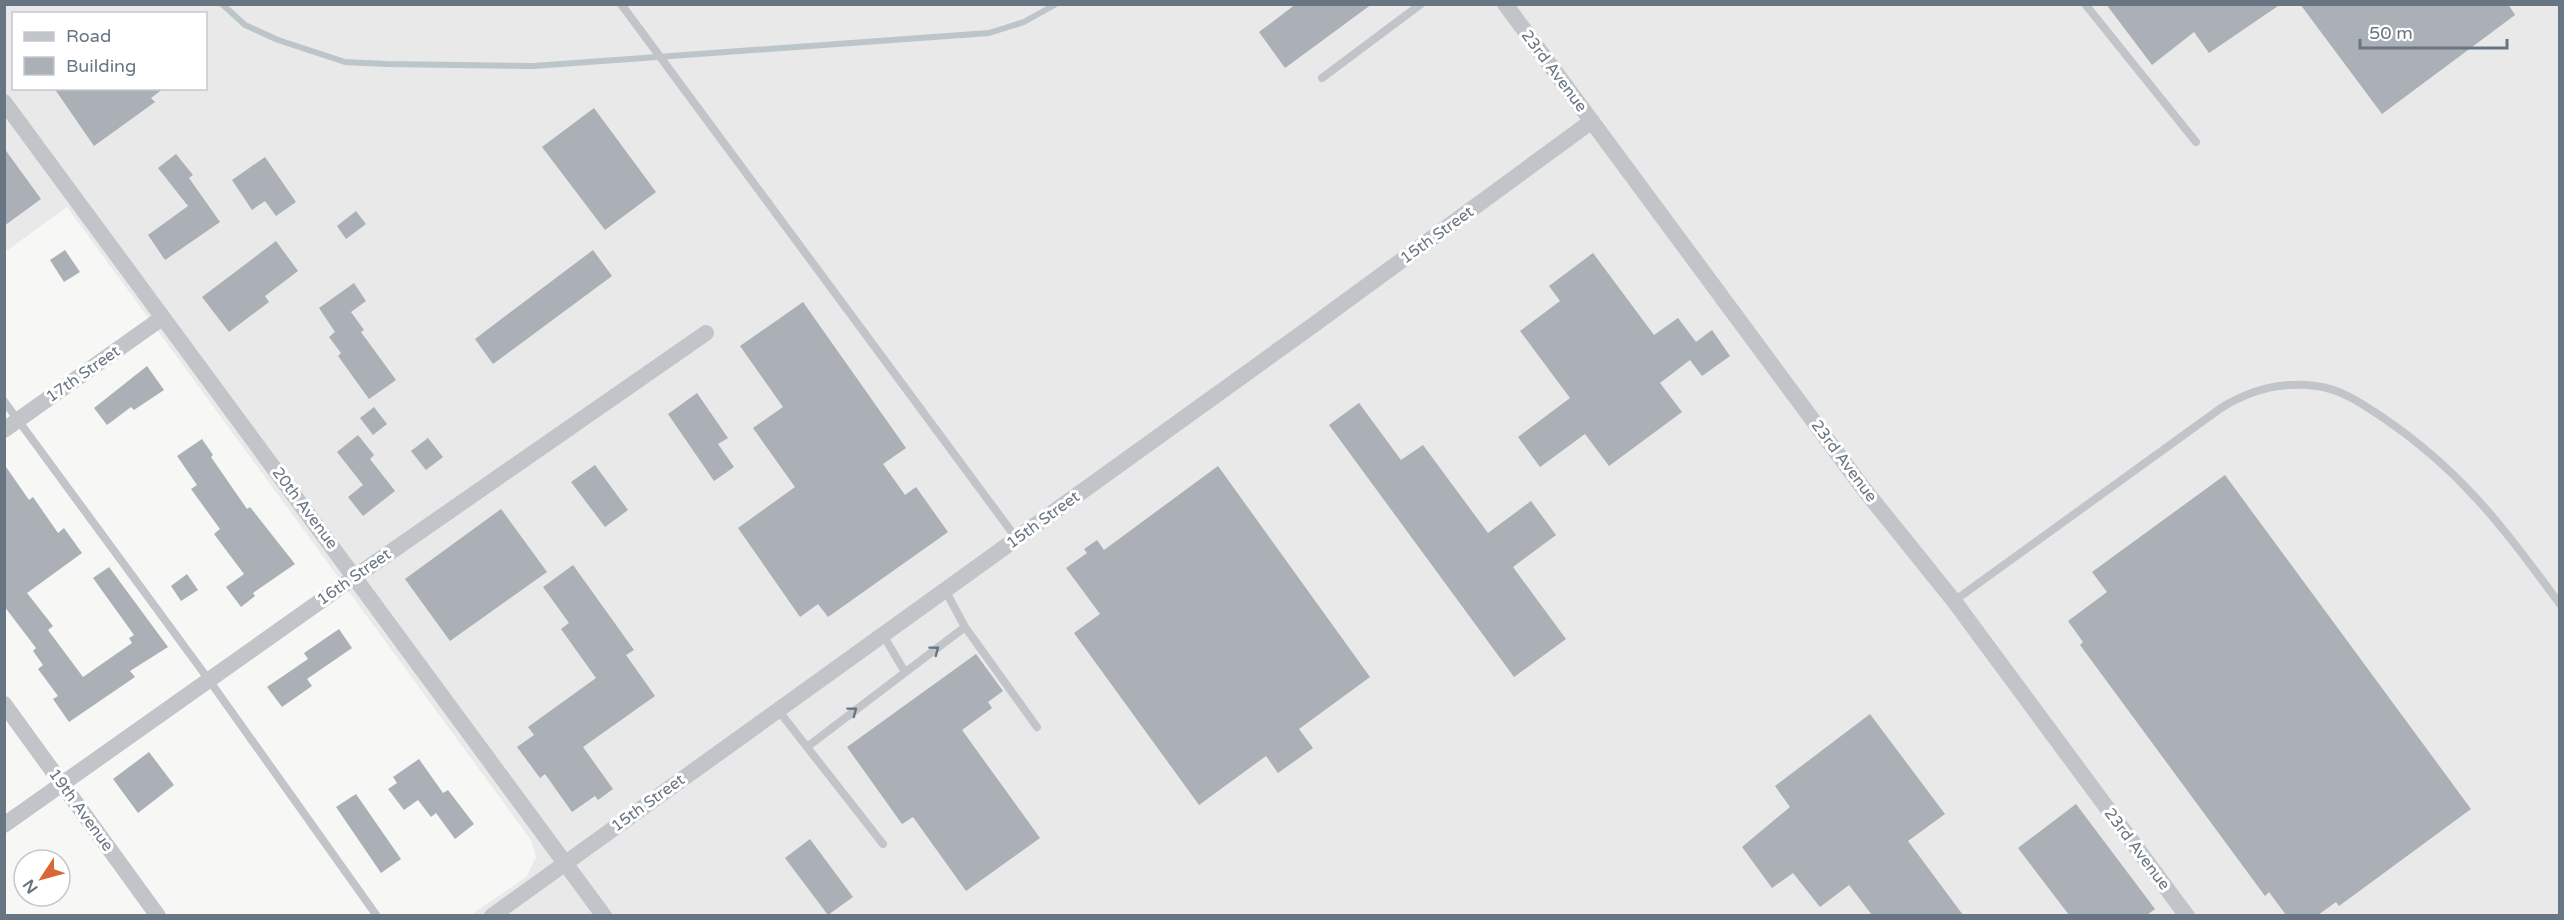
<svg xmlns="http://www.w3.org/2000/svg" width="2564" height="920" viewBox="0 0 2564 920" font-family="'Varela Round',sans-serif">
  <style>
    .built { fill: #e8e9e8; fill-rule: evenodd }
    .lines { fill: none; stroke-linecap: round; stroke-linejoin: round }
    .stream { stroke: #bcc5ca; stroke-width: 6 }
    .building { fill: #aab0b6 }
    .service { stroke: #c1c4c8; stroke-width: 8 }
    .minor { stroke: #c1c4c8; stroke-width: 16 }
    .oneway { stroke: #687684 }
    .labels { text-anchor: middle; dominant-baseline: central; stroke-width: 6; stroke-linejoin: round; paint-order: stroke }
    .street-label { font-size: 16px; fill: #687684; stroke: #fff }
  </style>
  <rect width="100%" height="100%" fill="#f7f8f5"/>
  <path class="built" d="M5,5H2559V915H471L526,877L536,857L531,840L67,207L5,252ZM14,14H206V88H14Z"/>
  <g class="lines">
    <path class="stream" d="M222,4L245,25L278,40L345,62L386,64L533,66L989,33L1024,22L1056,4"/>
  </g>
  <path class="building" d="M1296,4H1372L1285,68L1259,32Z
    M2106,4H2281L2209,53L2194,32L2152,65Z
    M2300,4H2508L2515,15L2382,114Z
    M54,88H164L151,98L155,102L94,146Z
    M594,108L656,192L605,230L542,147Z
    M4,148L41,199L4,226Z
    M176,154L193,175L189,178L220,222L165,260L148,235L188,206L158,168Z
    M265,157L296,202L276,216L265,201L252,210L232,180Z
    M356,211L366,224L346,239L337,226Z
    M276,241L298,271L265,296L269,302L229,332L202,297Z
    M65,250L80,272L64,282L50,260Z
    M593,250L612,276L493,364L475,339Z
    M1593,253L1654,335L1678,318L1696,342L1712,330L1730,356L1702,376L1690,360L1660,383L1682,412L1609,466L1585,434L1540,467L1518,437L1570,398L1520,331L1560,301L1549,286Z
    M354,283L366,301L351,312L364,330L361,332L396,380L369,399L338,356L341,353L329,337L335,332L319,308Z
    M803,302L906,448L883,464L905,495L916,487L948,532L828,617L818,604L800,617L738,528L795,487L753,428L783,407L740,346Z
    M147,366L164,390L134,410L131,407L107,425L94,408Z
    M697,393L728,438L718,444L734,467L714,481L668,414Z
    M1359,403L1401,460L1423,445L1488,533L1531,501L1556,535L1513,567L1566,639L1514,677L1329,425Z
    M374,407L387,424L373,435L360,418Z
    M358,435L374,455L370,459L395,491L363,516L348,497L363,485L337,452Z
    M428,438L443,457L426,470L411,451Z
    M202,439L213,455L211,457L247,509L250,507L295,564L253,593L255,596L241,607L226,587L244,574L214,534L220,529L191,489L197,485L177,456Z
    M4,464L29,500L33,497L58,533L64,528L82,553L27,593L53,626L48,630L83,677L132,643L129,638L134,635L93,578L109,567L168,647L130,671L135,677L69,722L53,699L58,696L38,669L43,665L33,651L36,648L4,606Z
    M595,465L628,510L605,527L571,482Z
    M1218,466L1370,677L1299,729L1313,748L1278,773L1266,756L1199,805L1074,633L1100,614L1066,568L1087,553L1084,549L1097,540L1104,550Z
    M2225,475L2471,809L2339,906L2336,902L2318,915H2286L2269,892L2265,896L2080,645L2083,642L2068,621L2107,592L2092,572Z
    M501,509L547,572L450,641L405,579Z
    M573,565L634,650L626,655L655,696L583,747L613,789L598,800L595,796L572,812L545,774L540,778L517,747L534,735L528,727L596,678L561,629L569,623L543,587Z
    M187,574L198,590L181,601L171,586Z
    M339,629L352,648L307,679L312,686L282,707L267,687L308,659L304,653Z
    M976,654L1003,691L988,702L992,708L962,730L1040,838L966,891L913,817L902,824L847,747Z
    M1870,714L1945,814L1908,841L1963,915H1872L1849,885L1820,907L1793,873L1772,888L1742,847L1790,807L1775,786Z
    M149,752L174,785L138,813L113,779Z
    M419,759L443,793L448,790L474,824L455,839L436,813L431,817L418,800L404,810L388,789L397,783L393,777Z
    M356,794L401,859L381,873L336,807Z
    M2076,804L2155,909L2147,915H2069L2018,848Z
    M810,839L853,897L828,915L785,858Z"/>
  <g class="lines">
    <path class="service" d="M621,4L1017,539
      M2085,4L2196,142
      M1322,78L1421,4
      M4,401L209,680L377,916
      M945,590L965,627L1037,727
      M1954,601L2221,408C2250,390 2281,381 2316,386C2342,389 2364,405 2385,419C2464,473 2504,529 2560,604
      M883,635L905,672
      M778,710L883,844
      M807,747L965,627"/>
    <path class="minor" d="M1505,4L1863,488L1954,601L2187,916
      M4,102L604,916
      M4,430L162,318
      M4,704L158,916
      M4,825L356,576L706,333
      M492,916L1312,326L1592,121"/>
  </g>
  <defs><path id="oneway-chevron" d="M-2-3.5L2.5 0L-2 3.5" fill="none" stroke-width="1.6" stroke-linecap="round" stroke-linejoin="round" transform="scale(1.5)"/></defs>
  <g class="oneway">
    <use href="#oneway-chevron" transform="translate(935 650) rotate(-37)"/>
    <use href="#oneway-chevron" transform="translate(853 711) rotate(-37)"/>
  </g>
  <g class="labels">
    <g class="street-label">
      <text transform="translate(1554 71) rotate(53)">23rd Avenue</text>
      <text transform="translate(1437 235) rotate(-36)">15th Street</text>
      <text transform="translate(83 374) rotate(-35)">17th Street</text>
      <text transform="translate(1844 461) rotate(53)">23rd Avenue</text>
      <text transform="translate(305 508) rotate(53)">20th Avenue</text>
      <text transform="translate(1043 520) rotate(-36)">15th Street</text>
      <text transform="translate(354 577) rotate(-35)">16th Street</text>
      <text transform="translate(648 803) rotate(-36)">15th Street</text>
      <text transform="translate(81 810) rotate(54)">19th Avenue</text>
      <text transform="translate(2137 849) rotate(53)">23rd Avenue</text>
    </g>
  </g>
  <rect width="2564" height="920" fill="none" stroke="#687684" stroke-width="12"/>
  <rect x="12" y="12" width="195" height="78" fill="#ffffff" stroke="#c3c8ce" stroke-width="1.5"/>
  <rect x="24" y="32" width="30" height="9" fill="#c1c4c8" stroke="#c3c8ce" stroke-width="1.5"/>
  <text x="66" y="42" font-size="18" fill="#687684">Road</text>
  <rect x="24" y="57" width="30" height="18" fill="#aab0b6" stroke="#c3c8ce" stroke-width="1.5"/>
  <text x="66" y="72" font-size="18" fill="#687684">Building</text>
  <g transform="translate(42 878) rotate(234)"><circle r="28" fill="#ffffff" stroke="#c3c8ce" stroke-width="1.5"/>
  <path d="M0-4.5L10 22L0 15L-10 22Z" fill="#d96634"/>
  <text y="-9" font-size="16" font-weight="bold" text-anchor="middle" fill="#687684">N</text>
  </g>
  <path d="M2360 39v9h147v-9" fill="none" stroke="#687684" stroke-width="3"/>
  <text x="2369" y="39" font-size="18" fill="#687684" stroke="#ffffff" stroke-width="4.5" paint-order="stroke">50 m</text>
</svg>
